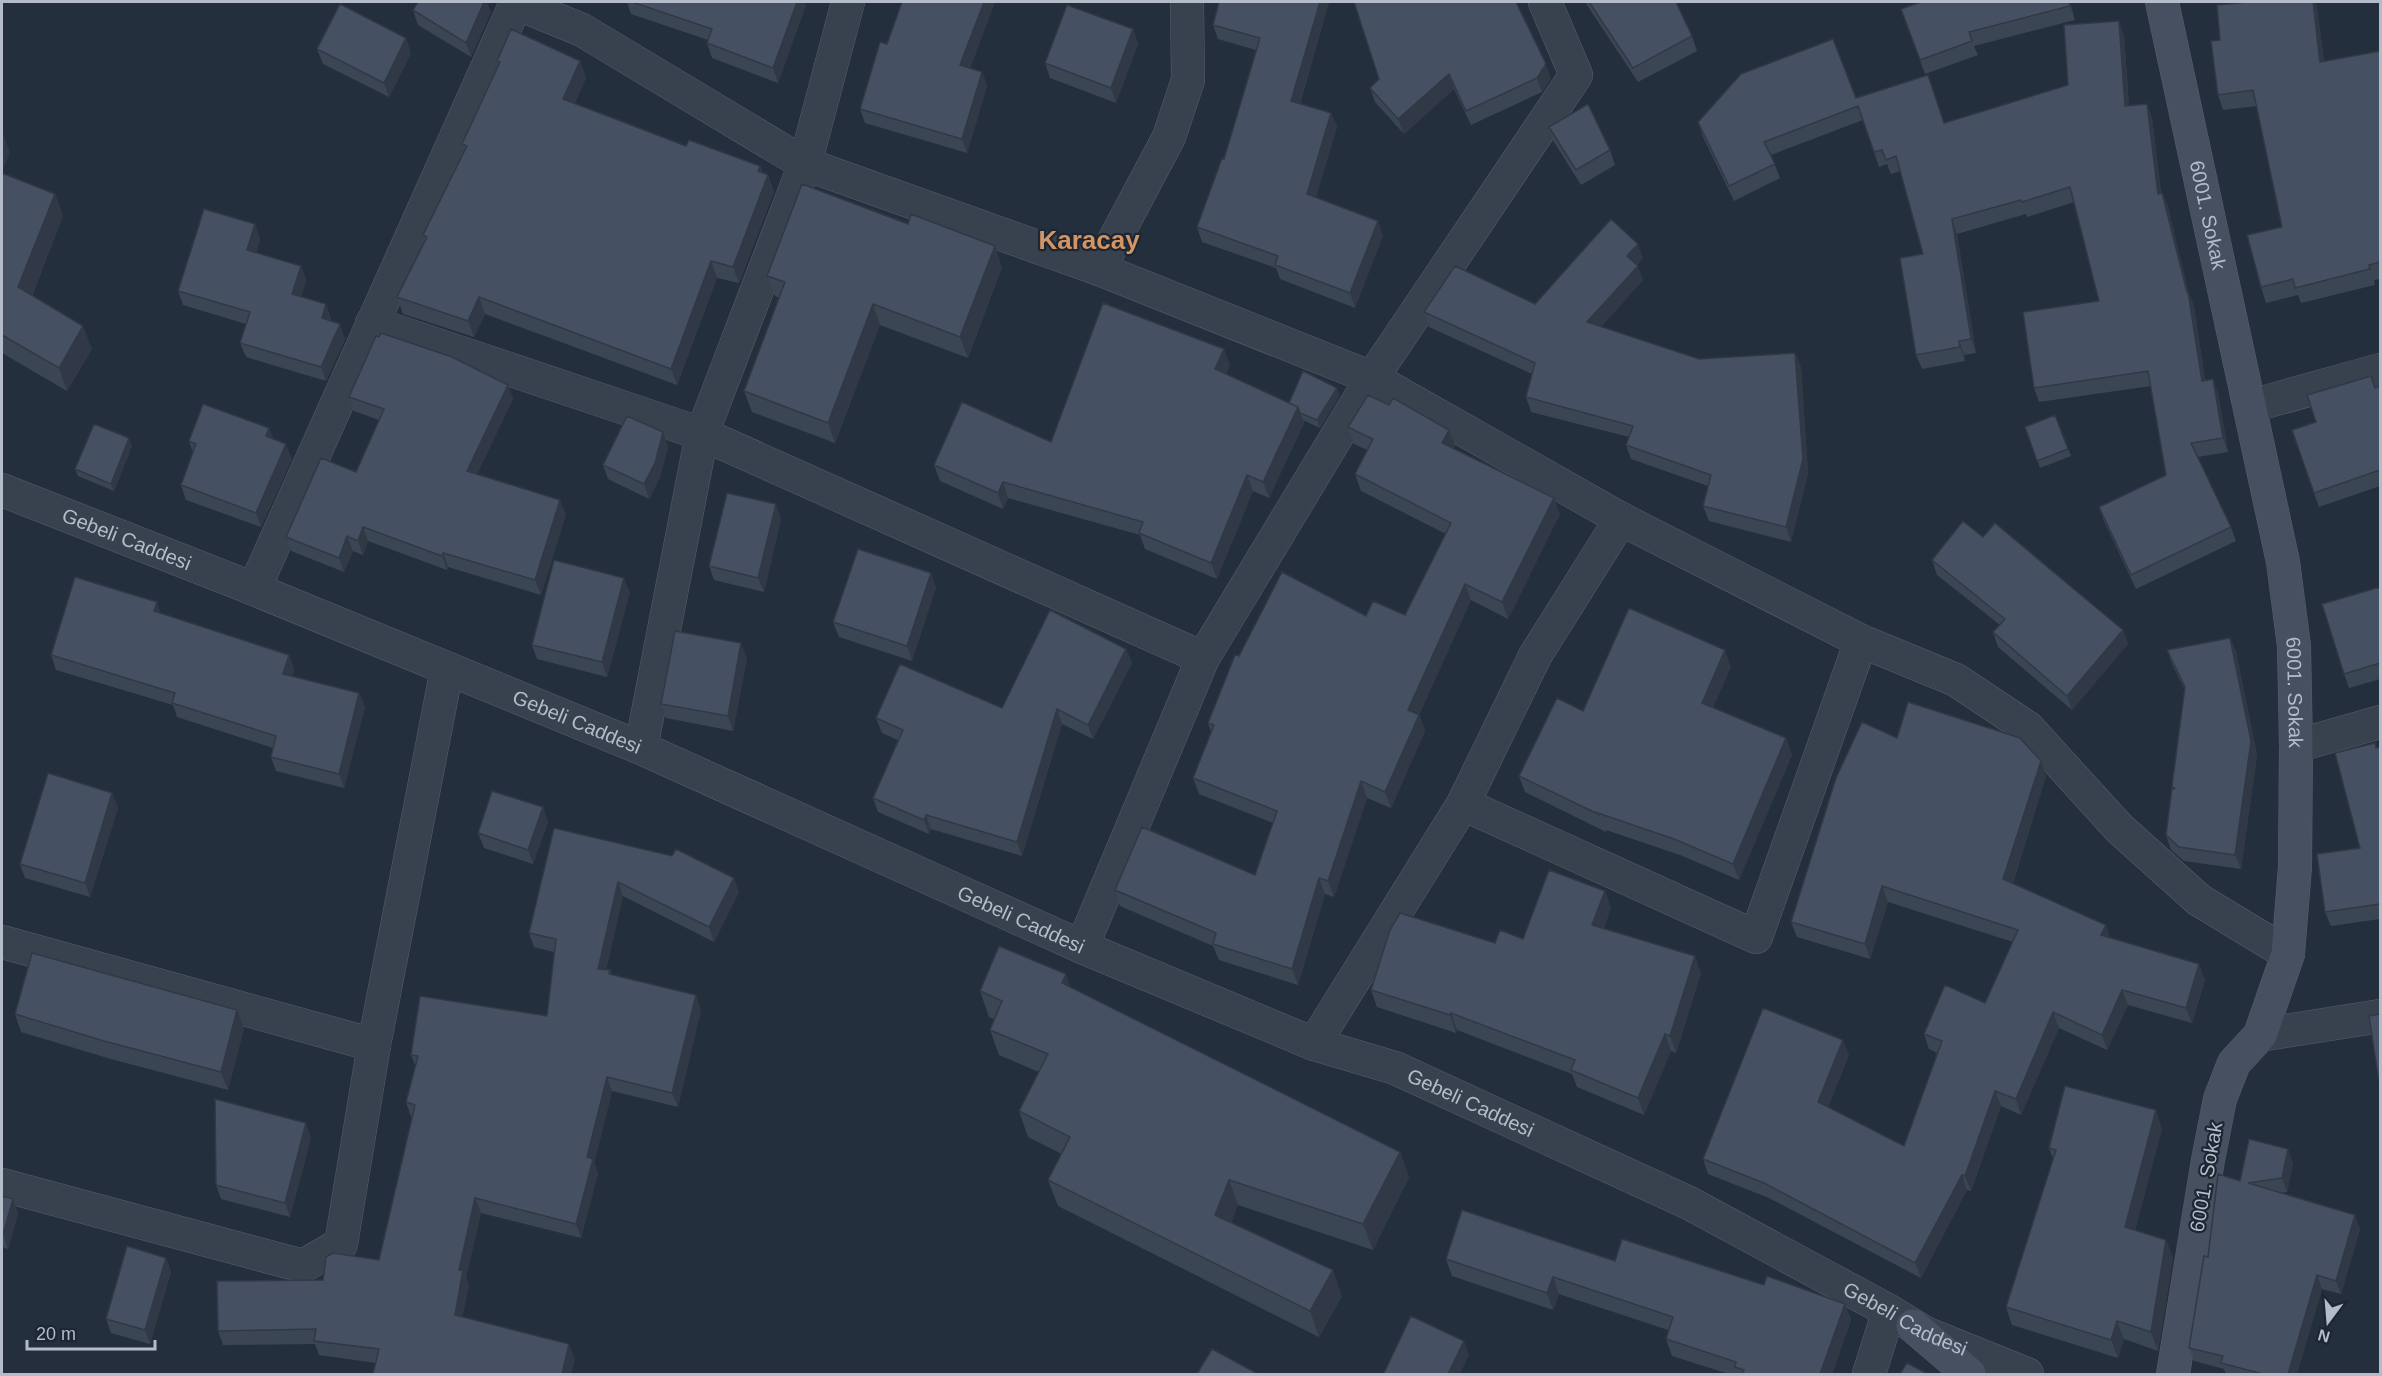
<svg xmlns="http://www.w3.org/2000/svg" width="2382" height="1376" viewBox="0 0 2382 1376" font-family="Arial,sans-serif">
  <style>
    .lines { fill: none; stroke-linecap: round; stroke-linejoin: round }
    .street-casing { stroke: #565f6c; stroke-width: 34 }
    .secondary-casing { stroke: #565f6c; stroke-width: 34 }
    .street { stroke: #38414e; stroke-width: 33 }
    .secondary { stroke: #465061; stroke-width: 33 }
    .wall { fill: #3b4654 }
    .shaded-wall { fill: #303945 }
    .building { fill: #455162; stroke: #303945; stroke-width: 1.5 }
    .labels { text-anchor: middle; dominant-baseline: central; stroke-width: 4.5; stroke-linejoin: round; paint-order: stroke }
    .street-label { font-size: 20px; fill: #b4bcc9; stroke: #1d2633 }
    .district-label { font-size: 26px; font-weight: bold; fill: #d59563; stroke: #1d2633 }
  </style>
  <rect width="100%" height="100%" fill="#242f3e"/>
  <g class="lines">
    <defs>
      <g id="street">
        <path d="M1099,269L1169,137L1188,80L1187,2"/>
        <path d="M372,323L702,434L1203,658"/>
        <path d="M2251,406L2380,370"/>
        <path id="s1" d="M2,490L254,589L641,748L1082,947L1314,1044L1395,1068L1689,1203L1889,1311L1925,1333L2027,1374"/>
        <path d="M254,589L516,3L582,30L805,164L1099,269L1372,378L1621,519L1861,641L1956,680L2028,728L2119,828L2199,900L2288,954"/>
        <path d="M2296,746L2380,722"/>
        <path d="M641,748L702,434L805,164L848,2"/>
        <path d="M1463,804L1756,937L1861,641"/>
        <path d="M2,942L374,1045L447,669"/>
        <path d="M1082,947L1203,658L1372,378L1576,75L1545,2"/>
        <path d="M2260,1035L2380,1016"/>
        <path d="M1314,1044L1463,804L1535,656L1621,519"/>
        <path d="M2,1185L303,1266L341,1244L374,1045"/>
        <path d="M1869,1374L1889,1311"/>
      </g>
      <g id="secondary">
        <path id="s2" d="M2162,2L2283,562L2294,646L2296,746L2295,867L2288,954L2260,1035L2234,1063L2220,1099L2208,1160L2173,1374"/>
        <path d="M1913,1326L1969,1374"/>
      </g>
    </defs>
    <use href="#street" class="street-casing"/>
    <use href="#secondary" class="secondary-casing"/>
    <use href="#street" class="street"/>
    <use href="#secondary" class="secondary"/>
  </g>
  <path class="wall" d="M627,2H805L806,5L778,83L712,58L707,43L708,40L631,14Z
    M995,2L970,68L982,72L987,86L967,153L865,123L860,109L887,44Z
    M1219,2H1329L1300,104L1331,113L1337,127L1316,197L1383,235L1355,308L1280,279L1276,268L1202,242L1197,227L1224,159L1256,50L1218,39L1213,25Z
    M1354,2L1551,79L1542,92L1471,125L1454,89L1404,134L1375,102L1370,88L1379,79Z
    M1585,2H1676L1692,36L1697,51L1638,82Z
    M1917,2H2070L2075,20L1974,46L1978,55L1925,74L1901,9L1918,2Z
    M2248,2H2315L2317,9L2324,61L2380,51V279L2374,280L2375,285L2301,303L2298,295L2266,303L2261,287L2282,227L2257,106L2223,110L2218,95L2220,40Z
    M413,10L491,12L471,57L418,25Z
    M1133,29L1138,44L1116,103L1050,78L1045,63Z
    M2124,35L2129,106L2147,104L2152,118L2161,193H2162L2168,207L2188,292L2194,306L2205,380L2218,393L2228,452L2198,457L2231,527L2236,541L2136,589L2104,521L2099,507L2166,475L2151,386L2039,402L2034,388L2099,301L2074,202L2027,217L2026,214L1957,234L1976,353L1964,355L1965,361L1922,369L1916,355L1923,254L1900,171L1891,174L1887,164L1879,167L1863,120L1771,155L1780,178L1734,201L1703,137L1698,122L1856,98L1933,89L1944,123L2068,85Z
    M317,49L411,53L389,97L323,64Z
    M497,61H580L586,78L575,103L686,146L760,166L763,173L768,175L774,192L739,283L717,278L677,385L485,314L474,337L403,314L397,297L425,240L423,235L465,150L462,144L499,65Z
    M1549,127L1610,150L1615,165L1581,185L1554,142Z
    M2,173L55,194L63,216L32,296L92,349L67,391L2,353Z
    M255,224L260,239L256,253L301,266L306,280L301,297L326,304L331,319V321L345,339L326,381L246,357L240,343L246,324L183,305L178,291Z
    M908,224L1002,267L968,358L880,325L835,443L752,412L744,391L779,298L775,296L767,276Z
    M1643,258L1637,265L1643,280L1601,327L1699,359L1795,353L1801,368L1808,473L1791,542L1709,521L1703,506L1708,486L1631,459L1626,445L1629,437L1531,412L1526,397L1532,374L1429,327L1424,312L1535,304Z
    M1230,365L1226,374L1289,403L1340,395L1320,428L1303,420L1304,423L1269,498L1253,491L1217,579L1145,549L1140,535L1008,498L1003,509L940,481L934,465L1051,442Z
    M508,385L513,399L477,474L566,514L541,595L448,567L447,570L368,541L363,555L353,551L344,572L291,551L286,537L356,472L379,420L354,411L349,397Z
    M2380,386V486L2319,507L2292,430L2316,422L2375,388Z
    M1389,405L1449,430L1455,446L1453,449L1560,514L1508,619L1471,600L1419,715L1425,731L1391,808L1367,798L1334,897L1325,894L1298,985L1219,960L1213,946L1120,906L1115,890L1255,875L1273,823L1199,794L1193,778L1211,732L1208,723L1239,656L1366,616L1405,615L1446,534L1361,491L1355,474L1367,450L1354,444L1348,427Z
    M2055,415L2071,456L2040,468L2025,427Z
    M269,428L273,439L292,459L261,527L186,500L181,485L193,452L189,441Z
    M663,432L668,447L660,477L649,499L608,479L603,465Z
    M132,446L114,491L78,476L75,469Z
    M781,519L764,592L714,580L709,566Z
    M1983,537L2123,630L2128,644L2072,710L1998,647L1993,632L2000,625L1937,575L1932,560Z
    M936,587L912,661L839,637L833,622Z
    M2380,587V679L2349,688L2344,674Z
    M630,592L607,677L537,659L532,645Z
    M161,613L289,655L294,669L292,676L359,693L365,707L344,788L276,771L271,757L273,748L177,717L173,705L56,670L51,655Z
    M2230,638L2236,652L2257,755L2241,869L2184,861L2171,850L2166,835L2173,788L2172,786L2185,690L2172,664L2167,650Z
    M1126,649L1132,663L1093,739L1062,724L1022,856L931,829L929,834L878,812L873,798L898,740L882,733L876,718L1002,708Z
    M747,658L733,731L666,718L661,704Z
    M1731,667L1713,707L1786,738L1792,755L1739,880L1680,855L1606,830V832L1525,792L1519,776L1583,711Z
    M1897,738L2046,776L2013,883L2111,938L2205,980L2192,1023L2128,1005L2107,1050L2059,1028L2021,1115L2001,1106L1971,1191L1967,1190L1921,1278L1769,1198L1708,1174L1703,1159L1849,1055L1828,1107L1904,1146L1937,1053L1929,1049L1924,1034L1985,1003L2013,942L1888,902L1870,959L1797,937L1791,922Z
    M2380,747V919L2331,926L2325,912L2360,848Z
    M112,793L118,808L90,897L25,878L20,864Z
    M543,807L548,822L533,864L484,848L478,833Z
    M554,828L739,892L714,942L623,896L606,970H610L612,975L701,1010L678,1107L612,1091L594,1163L598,1173L581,1238L481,1213L466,1277L469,1285L462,1317L575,1359L571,1374H373L376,1363L319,1355L315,1344L223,1345L218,1331L323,1280L379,1260L412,1117H411L406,1102L416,1067L411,1055L547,1016L554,952L534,947L529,933Z
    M1605,891L1611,908L1604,928L1701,973L1676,1053L1671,1051L1644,1115L1577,1087L1572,1074L1457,1030L1456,1033L1377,1007L1371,990L1495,943L1523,939Z
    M1071,988L1400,1152L1409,1177L1373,1250L1238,1205L1231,1223L1342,1296L1319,1337L1058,1206L1048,1180L1062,1154L1028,1137L1019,1111L1039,1072L999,1055L990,1030L994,1019L989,1017L980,991Z
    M15,1014L244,1028L228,1090L111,1059L21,1032Z
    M2162,1129L2135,1230L2166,1240L2173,1258L2158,1351L2124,1339L2118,1358L2012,1325L2006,1307L2053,1159L2049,1148Z
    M311,1138L290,1217L221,1199L216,1185Z
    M2293,1163L2287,1192L2280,1193L2355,1215L2360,1229L2341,1294L2322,1289L2297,1374H2226L2224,1369L2194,1361L2189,1348L2208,1257L2240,1181Z
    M2,1196L18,1213L8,1249L2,1247Z
    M166,1258L171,1272L150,1344L111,1333L106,1319Z
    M1446,1259L1615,1261L1764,1285L1845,1304L1851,1320L1832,1374H1729L1672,1356L1666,1339L1668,1330L1559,1294L1553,1310L1452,1276Z"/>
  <path class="shaded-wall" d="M484,2H487L491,12L471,57L466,43Z
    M797,2H805L806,5L778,83L773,68Z
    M984,2H995L965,80L960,65Z
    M1320,2H1329L1296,116L1291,101Z
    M2069,2H2070L2075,20L2070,6Z
    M2313,2H2315L2317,9L2326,78L2320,62Z
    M2119,21L2124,35L2130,120L2125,106Z
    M1133,29L1138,44L1116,103L1111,88Z
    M406,38L411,53L389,97L384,83Z
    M580,61L586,78L569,116L563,99Z
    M1546,64L1551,79L1542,92L1537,78Z
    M982,72L987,86L967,153L962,139Z
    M1449,74L1454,89L1404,134L1398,119Z
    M2147,104L2152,118L2163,208L2158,194Z
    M1331,113L1337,127L1313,208L1307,194Z
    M2,130L10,153L2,171Z
    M760,166L766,182L768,175L774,192L739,283L733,267Z
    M2162,193L2168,207L2189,293L2194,306L2207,395L2202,381L2187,292Z
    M55,194L63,216L26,310L18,287Z
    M1952,219L1957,234L1976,353L1971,339Z
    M1378,221L1383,235L1355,308L1350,293Z
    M255,224L260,239L252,264L247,250Z
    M1638,244L1643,258L1632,270L1627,256Z
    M995,246L1002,267L968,358L960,337Z
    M711,261L717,278L677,385L671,369Z
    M301,266L306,280L298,308L292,294Z
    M1638,266L1643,280L1593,336L1587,322Z
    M479,297L485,314L474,337L468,321Z
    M326,304L331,319L327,333L322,318Z
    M873,304L880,325L835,443L828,423Z
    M340,324L345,339L326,381L321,367Z
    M83,326L92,349L67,391L59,368Z
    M1959,341L1964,355L1965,361L1960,347Z
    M1224,349L1230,365L1221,385L1215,369Z
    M1795,353L1801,368L1808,473L1791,542L1786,527Z
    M2213,379L2218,393L2228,452L2223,438Z
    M508,385L513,399L472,485L467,471Z
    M1337,388L1340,395L1320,428L1317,420Z
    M1298,407L1304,423L1269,498L1263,482Z
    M269,428L275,442L266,436Z
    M1449,430L1455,446L1448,460L1442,443Z
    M663,432L668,447L660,477L649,499L644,484Z
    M129,438L132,446L114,491L111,484Z
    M286,444L292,459L261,527L256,513Z
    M1247,475L1253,491L1217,579L1211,563Z
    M1003,482L1008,498L1003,509L998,493Z
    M1554,498L1560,514L1508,619L1502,602Z
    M560,500L566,514L541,595L535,580Z
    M776,504L781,519L764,592L758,578Z
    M363,527L368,541L363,555L358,541Z
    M347,536L353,551L344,572L339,558Z
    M443,553L448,567L447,570L442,556Z
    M931,573L936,587L912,661L907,646Z
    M624,578L630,592L607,677L602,662Z
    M1465,584L1471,600L1419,715L1425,731L1391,808L1385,792L1408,710Z
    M157,602L162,617L154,611Z
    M2123,630L2128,644L2072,710L2067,696Z
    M2230,638L2236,652L2257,755L2241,869L2235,855Z
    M741,643L747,658L733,731L728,716Z
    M1126,649L1132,663L1093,739L1088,725Z
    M1725,650L1731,667L1708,719L1702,703Z
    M289,655L294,669L288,688L283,674Z
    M359,693L365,707L344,788L339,774Z
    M1057,709L1062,724L1022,856L1017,842Z
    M1786,738L1792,755L1739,880L1733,864Z
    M2041,761L2046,776L2009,894L2003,879Z
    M1361,781L1367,798L1334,897L1328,881Z
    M112,793L118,808L90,897L85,883Z
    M543,807L548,822L533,864L528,850Z
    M926,815L931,829L929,834L924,820Z
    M734,878L739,892L714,942L709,927Z
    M1319,878L1325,894L1298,985L1292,969Z
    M618,882L623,896L603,983L598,969Z
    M1882,886L1888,902L1870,959L1865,944Z
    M1605,891L1611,908L1599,942L1592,925Z
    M2106,925L2111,940L2101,935Z
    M1695,956L1701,973L1676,1053L1670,1036Z
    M2199,964L2205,980L2192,1023L2186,1008Z
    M1066,974L1075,1000L1062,983Z
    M2122,990L2128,1005L2107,1050L2102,1035Z
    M696,995L701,1010L678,1107L672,1093Z
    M237,1010L244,1028L228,1090L221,1072Z
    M2053,1012L2059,1028L2021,1115L2016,1099Z
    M1451,1013L1457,1030L1456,1033L1450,1015Z
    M1665,1034L1671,1051L1644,1115L1638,1098Z
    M1843,1040L1849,1055L1824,1117L1818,1102Z
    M607,1077L612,1091L594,1163L598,1173L581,1238L576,1224L587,1157Z
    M1995,1091L2001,1106L1971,1191L1965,1176Z
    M2156,1110L2162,1129L2131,1245L2125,1227Z
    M306,1123L311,1138L290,1217L285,1203Z
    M2288,1149L2293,1163L2287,1192L2282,1178Z
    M1400,1152L1409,1177L1373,1250L1363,1224Z
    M1962,1175L1967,1190L1921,1278L1915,1263Z
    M1229,1180L1238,1205L1224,1240L1215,1215Z
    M475,1198L481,1213L466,1277L469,1285L460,1329L455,1315L459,1270Z
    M13,1199L18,1213L8,1249L3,1234Z
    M2355,1215L2360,1229L2341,1294L2336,1281Z
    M2166,1240L2173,1258L2158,1351L2151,1332Z
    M166,1258L171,1272L150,1344L145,1330Z
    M1333,1270L1342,1296L1319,1337L1310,1311Z
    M2317,1275L2322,1289L2297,1374H2288Z
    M1553,1277L1559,1294L1553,1310L1547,1293Z
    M1845,1304L1851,1320L1832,1374H1820Z
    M2117,1321L2124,1339L2118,1358L2111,1340Z
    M1464,1341L1469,1355L1460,1374H1448Z
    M569,1344L575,1359L571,1374H562Z"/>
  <path class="building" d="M418,2H484L466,43L413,10Z
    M632,2H797L773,68L707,43L712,29Z
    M902,2H984L960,65L982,72L962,139L860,109L880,42L887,44Z
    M1219,2H1320L1291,101L1331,113L1307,194L1378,221L1350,293L1275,265L1278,256L1197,227L1222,158L1224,159L1260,38L1213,25Z
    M1354,2H1516L1546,64L1537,78L1466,111L1449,74L1398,119L1370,88L1379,79Z
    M1589,2H1676L1692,36L1633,68Z
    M1921,2H2069L2070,6L1969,32L1972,41L1920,60L1901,9Z
    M2248,2H2313L2320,62L2380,51V262L2369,265L2370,269L2295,288L2293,279L2261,287L2247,235L2282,227L2253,90L2218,95L2211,41L2220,40L2217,5Z
    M340,4L406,38L384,83L317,49Z
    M1067,5L1133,29L1111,88L1045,63Z
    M2119,21L2125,106L2147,104L2158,194L2162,193L2187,292H2188L2202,381L2213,379L2223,438L2191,443L2231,527L2131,575L2099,507L2166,475L2148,371L2034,388L2023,312L2099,301L2070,187L2022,202L2021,200L1952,219L1971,339L1959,341L1960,347L1916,355L1900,258L1923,254L1896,156L1886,160L1882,150L1874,152L1858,106L1764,142L1775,164L1729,186L1698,122L1741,74L1833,39L1856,98L1928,75L1944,123L2068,85L2064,25Z
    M511,29L580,61L563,99L686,146L689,140L760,166L758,171L768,175L733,267L711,261L671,369L479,297L468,321L397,297L427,237L423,235L467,146L462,144L500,62L497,61Z
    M1588,104L1610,150L1576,170L1549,127Z
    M2,173L55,194L18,287L83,326L59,368L2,335Z
    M802,184L908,224L911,214L995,246L960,337L873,304L828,423L744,391L785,282L767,276Z
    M204,209L255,224L247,250L301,266L292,294L326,304L322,318L340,324L321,367L240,343L250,312L178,291Z
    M1611,219L1638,244L1627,256L1638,266L1587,322L1699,359L1795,353L1803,459L1786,527L1703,506L1711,475L1626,445L1633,426L1526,397L1535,363L1424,312L1455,266L1535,304Z
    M1103,303L1224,349L1215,369L1298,407L1263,482L1247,475L1211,563L1139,533L1143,522L1003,482L998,493L934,465L962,402L1051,442Z
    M381,333L452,357L508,385L467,471L560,500L535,580L443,553L442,556L363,527L358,541L347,536L339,558L286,537L321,458L356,472L384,409L349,397L376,336L379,337Z
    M1303,371L1337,388L1317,420L1300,413L1298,407L1289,403Z
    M2371,376L2375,388L2380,386V470L2314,493L2292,430L2316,422L2307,395Z
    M1368,395L1389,405L1393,398L1449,430L1442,443L1554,498L1502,602L1465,584L1408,710L1419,715L1385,792L1361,781L1328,881L1319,878L1292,969L1213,944L1216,933L1115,890L1142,827L1255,875L1277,811L1193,778L1214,725L1208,723L1235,655L1239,656L1282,572L1366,616L1373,601L1405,615L1451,523L1355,474L1373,439L1348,427Z
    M203,404L269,428L266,436L286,444L256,513L181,485L196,444L189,441Z
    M2055,415L2068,449L2037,461L2025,427Z
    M627,416L663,432L655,463L644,484L603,465Z
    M94,424L129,438L111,484L75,469Z
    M727,493L776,504L758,578L709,566Z
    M1963,521L1983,537L1995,523L2123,630L2067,696L1993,632L2005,619L1932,560Z
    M858,549L931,573L907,646L833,622Z
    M554,560L624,578L602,662L532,645Z
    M75,577L157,602L154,611L289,655L283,674L359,693L339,774L271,757L276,736L172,703L175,693L51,655Z
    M2380,587V663L2344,674L2322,604Z
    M1629,608L1725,650L1702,703L1786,738L1733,864L1674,839L1595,812L1600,815L1519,776L1557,698L1583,711Z
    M1050,610L1126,649L1088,725L1057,709L1017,842L926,815L924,820L873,798L903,730L876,718L900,664L1002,708Z
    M675,631L741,643L728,716L661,704Z
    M2230,638L2251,741L2235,855L2179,847L2166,835L2172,788L2175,789L2172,786L2185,687L2167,650Z
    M1908,702L2020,738L2041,761L2003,879L2106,925L2101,935L2199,964L2186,1008L2122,990L2102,1035L2053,1012L2016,1099L1995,1091L1965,1176L1962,1175L1915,1263L1764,1183L1703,1159L1763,1008L1843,1040L1818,1102L1904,1146L1942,1041L1924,1034L1945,985L1985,1003L2018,930L1882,886L1865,944L1791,922L1836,778L1862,722L1897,738Z
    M2375,743L2376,748L2380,747V904L2325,912L2317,854L2360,848L2335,753Z
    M48,773L112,793L85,883L20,864Z
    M492,791L543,807L528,850L478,833Z
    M554,828L672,856L676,849L734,878L709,927L618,882L598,969L610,970L609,974L696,995L672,1093L607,1077L587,1157L593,1159L576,1224L475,1198L459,1270H463L455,1315L569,1344L562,1374H373L379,1349L314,1341L316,1329L218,1331L217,1281L323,1280L326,1257L333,1253L379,1260L415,1105L406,1102L418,1056L411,1055L420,996L547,1016L556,939L529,933Z
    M1549,870L1605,891L1592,925L1695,956L1670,1036L1665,1034L1638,1098L1571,1070L1575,1060L1451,1013L1450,1015L1371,990L1390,930L1400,913L1495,943L1500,930L1523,939Z
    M999,946L1066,974L1062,983L1400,1152L1363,1224L1229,1180L1215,1215L1333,1270L1310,1311L1048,1180L1070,1137L1019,1111L1048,1054L990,1030L1002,1001L980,991Z
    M32,953L237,1010L221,1072L104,1041L15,1014Z
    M2380,1014V1088L2369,1016Z
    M2065,1086L2156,1110L2125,1227L2166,1240L2151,1332L2117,1321L2111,1340L2006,1307L2056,1150L2049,1148Z
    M215,1099L306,1123L285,1203L216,1185Z
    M2249,1139L2288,1149L2282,1178L2248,1183L2355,1215L2336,1281L2317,1275L2288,1374H2263L2221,1363L2223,1356L2189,1348L2204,1256L2208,1257L2218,1174L2240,1181Z
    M2,1196L13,1199L3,1234H2Z
    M1462,1210L1615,1261L1622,1239L1764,1285L1767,1276L1845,1304L1820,1374H1742L1744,1370L1735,1367L1736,1362L1666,1339L1673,1317L1553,1277L1547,1293L1446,1259Z
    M127,1246L166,1258L145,1330L106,1319Z
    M1411,1316L1464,1341L1448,1374H1387L1384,1373Z
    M1212,1349L1258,1374H1197Z
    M1907,1363L1928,1374H1900Z"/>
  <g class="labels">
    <g class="street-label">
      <text stroke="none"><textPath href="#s2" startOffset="218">6001. Sokak</textPath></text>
      <text stroke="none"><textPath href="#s1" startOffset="134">Gebeli Caddesi</textPath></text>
      <text stroke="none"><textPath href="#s2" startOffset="704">6001. Sokak</textPath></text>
      <text stroke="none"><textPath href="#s1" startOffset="620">Gebeli Caddesi</textPath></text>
      <text stroke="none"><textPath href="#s1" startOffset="1106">Gebeli Caddesi</textPath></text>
      <text stroke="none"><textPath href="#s1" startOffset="1592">Gebeli Caddesi</textPath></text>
      <text transform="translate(2206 1177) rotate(-80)">6001. Sokak</text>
      <text stroke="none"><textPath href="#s1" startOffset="2078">Gebeli Caddesi</textPath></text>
    </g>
    <g class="district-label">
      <text x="1089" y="240">Karacay</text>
    </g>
  </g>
  <rect width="2382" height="1376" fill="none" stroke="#b4bcc9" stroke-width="6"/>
  <g transform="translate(2328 1322) rotate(196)" stroke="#1d2633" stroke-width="4.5" paint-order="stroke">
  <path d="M0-4.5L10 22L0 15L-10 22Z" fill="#b4bcc9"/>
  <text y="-9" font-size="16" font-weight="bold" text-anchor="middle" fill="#b4bcc9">N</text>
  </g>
  <path d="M27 1340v9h128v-9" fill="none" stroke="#b4bcc9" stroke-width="3"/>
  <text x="36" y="1340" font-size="18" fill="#b4bcc9" stroke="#1d2633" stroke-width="4.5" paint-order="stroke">20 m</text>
</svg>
